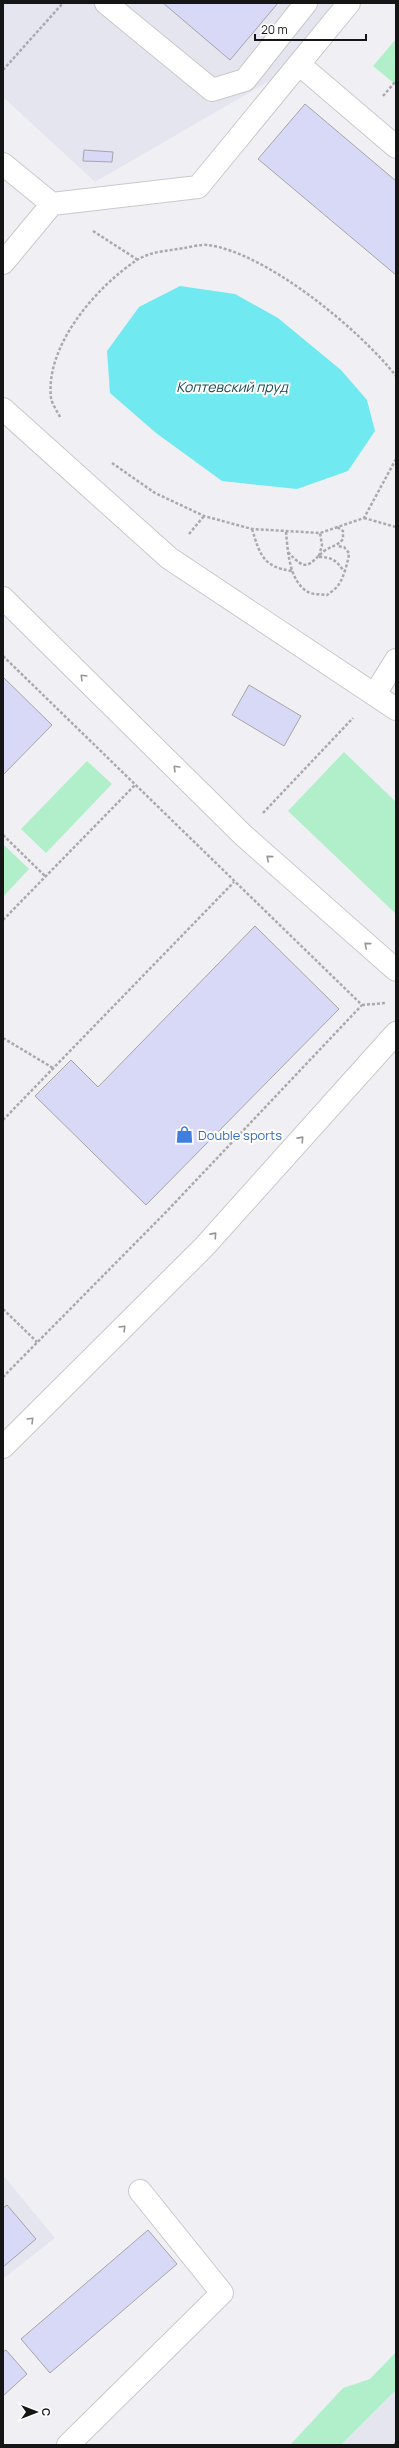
<svg xmlns="http://www.w3.org/2000/svg" width="399" height="2448" viewBox="0 0 399 2448" font-family="Manrope,sans-serif">
  <style>
    .built { fill: #e5e5f0 }
    .green { fill: #b0efc9 }
    .water { fill: #70e9f1 }
    .building { fill: #d8d8f7; stroke: #a5a5a8 }
    .lines { fill: none; stroke-linecap: round; stroke-linejoin: round }
    .minor-casing { stroke: #c9c9cc; stroke-width: 24 }
    .path { stroke: #aaaaad; stroke-width: 2.5; stroke-dasharray: 3 2; stroke-linecap: butt }
    .minor { stroke: #fff; stroke-width: 22 }
    .rail { stroke: #79797b; stroke-width: 3 }
    .oneway { stroke: #969696 }
    .labels { text-anchor: middle; dominant-baseline: central; stroke-width: 4; stroke-linejoin: round; paint-order: stroke }
    .shop-label { font-size: 13px; fill: #366cbe; stroke: #fefeff; text-anchor: start }
    .water-label { font-size: 14px; font-style: italic; fill: #154b4f; stroke: #fefeff }
  </style>
  <rect width="100%" height="100%" fill="#f0f0f4"/>
  <path class="built" d="M3,3H335L271,80L95,182L3,97Z
    M3,2175L55,2238L3,2279Z
    M396,2390V2445H341Z"/>
  <path class="green" d="M396,39V85L373,66Z
    M344,752L396,802V914L288,811Z
    M87,761L112,784L46,853L21,829Z
    M3,844L29,869L3,897Z
    M396,2352V2390L341,2445H290L343,2388L370,2379Z"/>
  <path class="water" d="M180,286L235,294L278,318L341,370L367,400L375,431L348,471L297,489L222,481L156,433L110,393L107,351L139,307Z"/>
  <path class="building" d="M163,3H278L230,60Z
    M305,104L396,181V275L258,159Z
    M84,150L113,152L112,162L83,161Z
    M3,677L52,725L3,775Z
    M249,685L301,716L284,746L232,715Z
    M255,926L339,1009L146,1205L35,1096L71,1060L98,1087Z
    M7,2205L36,2239L3,2267V2208Z
    M148,2230L177,2264L50,2373L21,2339Z
    M6,2350L27,2374L3,2396V2352Z"/>
  <g class="lines">
    <defs>
      <path id="minor" d="M106,3L212,90L245,80L306,3
        M300,65L396,147
        M3,164L52,204L3,263
        M52,204L198,187L349,3
        M3,409L169,558L396,709
        M3,598L243,835L396,970
        M375,694L396,660
        M3,1447L204,1247L396,1033
        M68,2445L222,2293L140,2191"/>
    </defs>
    <use href="#minor" class="minor-casing"/>
    <path class="path" d="M3,70L63,3
      M383,96L396,81
      M93,231L138,260
      M60,417C57,411 52,404 51,398C45,346 96,287 137,260C151,251 168,251 184,248C191,247 201,244 208,245C267,253 360,330 396,376
      M112,463L155,493L204,516L252,529L320,533L364,518L396,459
      M364,518L396,527
      M252,529C260,555 263,567 292,571
      M286,532C288,552 289,581 308,592C313,595 322,594 327,595C331,592 337,588 339,584C343,579 349,559 349,553L344,547L337,546
      M189,534L204,516
      M288,552C307,573 308,565 324,551C331,546 338,546 343,539V531L337,527
      M319,556L322,545L320,533
      M319,557C331,557 336,560 343,570
      M3,656L362,1005L167,1211L3,1377
      M263,813L353,718
      M3,835L46,877
      M3,920L135,785
      M362,1005L386,1003
      M3,1038L53,1068
      M3,1120L234,882
      M3,1309L37,1342"/>
    <use href="#minor" class="minor"/>
    <path class="rail" d="M395,2445L396,2443"/>
  </g>
  <defs><path id="oneway-chevron" d="M-2-3.5L2.5 0L-2 3.5" fill="none" stroke-width="1.6" stroke-linecap="round" stroke-linejoin="round"/></defs>
  <g class="oneway">
    <use href="#oneway-chevron" transform="translate(83 677) rotate(-135)"/>
    <use href="#oneway-chevron" transform="translate(176 768) rotate(-135)"/>
    <use href="#oneway-chevron" transform="translate(269 858) rotate(-139)"/>
    <use href="#oneway-chevron" transform="translate(367 945) rotate(-139)"/>
    <use href="#oneway-chevron" transform="translate(301 1139) rotate(-48)"/>
    <use href="#oneway-chevron" transform="translate(214 1235) rotate(-48)"/>
    <use href="#oneway-chevron" transform="translate(123 1328) rotate(-45)"/>
    <use href="#oneway-chevron" transform="translate(31 1420) rotate(-45)"/>
  </g>
  <defs>
    <symbol id="shop-bare" viewBox="-9 -9 18 18"><path d="M-5-2.5h2.3a2.7 3.5 0 0 1 5.4 0H5L5.5 6h-11ZM-1.5-2.5h3a1.5 2.3 0 0 0-3 0Z" fill="#3f7fe0" stroke="#fefeff" stroke-width="2.5" paint-order="stroke"/></symbol>
  </defs>
  <g fill-rule="evenodd">
    <use href="#shop-bare" x="172" y="1122" width="25" height="25"/>
  </g>
  <g class="labels">
    <g class="shop-label">
      <text x="198" y="1135">Double sports</text>
    </g>
    <g class="water-label">
      <text x="232" y="386">Коптевский пруд</text>
    </g>
  </g>
  <rect width="399" height="2448" fill="none" stroke="#151516" stroke-width="8"/>
  <g transform="translate(36 2412) rotate(90)" stroke="#fefeff" stroke-width="3" paint-order="stroke">
  <path d="M0-3L7 15L0 10L-7 15Z" fill="#151516"/>
  <text y="-6" font-size="11" font-weight="bold" text-anchor="middle" fill="#151516">С</text>
  </g>
  <path d="M255 34v6h111v-6" fill="none" stroke="#151516" stroke-width="2"/>
  <text x="261" y="34" font-size="12" fill="#151516" stroke="#fefeff" stroke-width="3" paint-order="stroke">20 m</text>
</svg>
